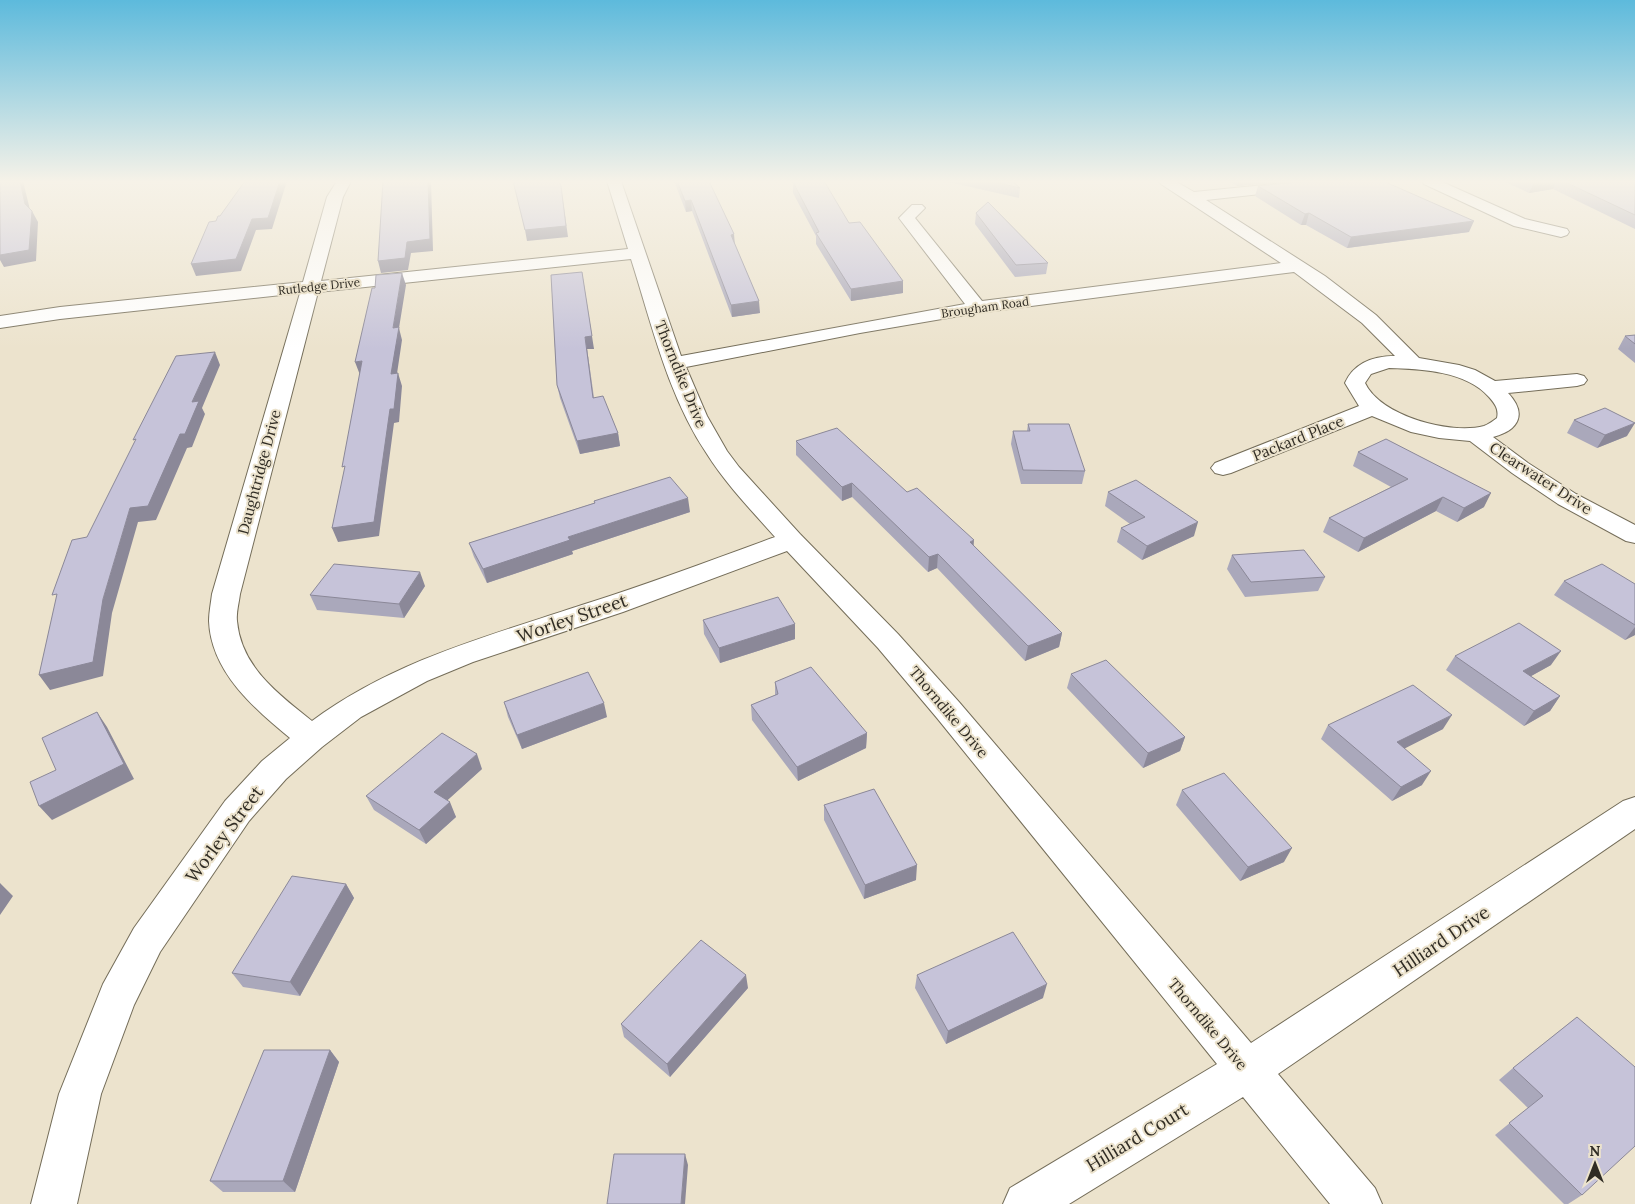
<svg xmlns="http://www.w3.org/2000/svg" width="1635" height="1204" viewBox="0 0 1635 1204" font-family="Lora,serif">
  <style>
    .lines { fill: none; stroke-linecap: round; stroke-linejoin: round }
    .street-casing { stroke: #746d59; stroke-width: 2 }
    .street { fill: #fff; fill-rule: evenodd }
    .wall { fill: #aaa8bb }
    .shaded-wall { fill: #8b8898 }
    .building { fill: #c6c3d9; stroke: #8b8898 }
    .labels { text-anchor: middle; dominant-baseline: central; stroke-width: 4; stroke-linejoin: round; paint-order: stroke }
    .far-street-label { font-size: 12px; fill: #302c24; stroke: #ece3cd }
    .street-label { font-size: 15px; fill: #302c24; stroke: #ece3cd }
    .near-street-label { font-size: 18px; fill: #302c24; stroke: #ece3cd }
  </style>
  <rect width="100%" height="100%" fill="#ece3cd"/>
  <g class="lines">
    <defs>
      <path id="street" d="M337,181H351L343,197L321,281L628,249L607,181H621L681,356L965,304L899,218L912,205H922L925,208L915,218L982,301L1281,263L1161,184L1159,181H1175L1194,192L1304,181H1348L1346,184L1341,185L1206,200L1325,276L1376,315L1419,358L1459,365L1475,370L1495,381L1577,374L1584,376L1587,380L1584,384L1577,386L1508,393C1527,413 1520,430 1493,437L1528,463L1576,494L1635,525V543L1626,541L1558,504L1512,473L1470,441L1439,438L1411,432L1372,416L1231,473L1223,475L1215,473L1211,468L1215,463L1359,406L1345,383C1354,363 1373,356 1395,356L1362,323L1294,272L977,313L860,333L686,367L707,416L727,451L739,467L800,534L898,634L959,702L1251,1043L1623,801L1635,797V829L1278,1074L1375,1188L1382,1204H1330L1243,1097L1069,1204H1003L1010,1188L1217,1064L937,718L878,648L787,551L623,612L473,662L427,681L361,717L322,747L286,779L249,821L160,952L134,1005L101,1094L77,1204H31L59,1094L103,984L134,928L225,801L262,761L290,738C254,708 211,672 209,621C209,612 211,603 212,594L300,293L60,319L0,328V316L60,307L303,282L327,197ZM631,259C652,325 668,396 707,454C726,484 751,510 775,537C712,560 649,584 585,604C489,636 395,660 312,721C279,695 241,667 237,621C236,612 239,603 240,594L318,292ZM1389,368C1422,369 1466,371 1489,397C1495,404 1499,409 1497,418C1493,421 1489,424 1484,426C1451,435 1380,416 1365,383L1371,374Z
        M1422,181H1440L1525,219L1567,229L1569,232L1567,235L1561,237L1514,226L1424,184Z"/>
    </defs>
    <use href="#street" class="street-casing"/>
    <use href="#street" class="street"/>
  </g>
  <path class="wall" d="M674,181H709L735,245L760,313L732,317L692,211L686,212Z
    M944,181H1012L1020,188L1019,198Z
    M1229,181H1289L1237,186Z
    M1503,181H1635V229L1553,189L1529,193Z
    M793,182L849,223L903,281V293L851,301L816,244V236L793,193Z
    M1258,186L1469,232L1347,248L1306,225H1301L1255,196Z
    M976,213L1048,263L1046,274L1015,277L975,224Z
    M551,275L594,349H587L594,398L618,433L620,446L580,454L560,398L557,385Z
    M1635,335V363L1618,349L1625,336Z
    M1574,420L1627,436L1597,448L1567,433Z
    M1028,424L1085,471L1082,484H1021L1011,444L1013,431H1027Z
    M796,441L907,492L974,546L1062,633L1059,647L1025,661L937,568L928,572L852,497L842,501L796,455Z
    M1358,452L1484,507L1457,522L1436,511L1358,552L1323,532L1329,518L1391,487L1353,466Z
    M1108,492L1194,536L1142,560L1117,542L1121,528L1130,524L1105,506Z
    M594,501L690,512L572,551L573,554L487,583L474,557L469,543L594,503Z
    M1232,555L1325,577L1318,591L1245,597L1227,569Z
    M1564,581L1635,584V635L1625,640L1554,595Z
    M425,586L404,618L317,610L310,595Z
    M703,620L795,624V639L720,663L704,634Z
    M1455,656L1551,665L1531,676L1560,696L1550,711L1524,726L1446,670Z
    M1071,674L1185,737L1180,751L1143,768L1067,688Z
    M775,682L867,733L866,748L798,781L752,720L751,705L775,695Z
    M504,702L607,717L522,749L508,717Z
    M1328,725L1443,729L1404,748L1422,785L1392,801L1321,739Z
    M482,769L447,800L456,817L426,844L374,810L366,796Z
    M1182,790L1284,862L1240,881L1176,805Z
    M824,805L916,880L864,899L824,820Z
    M346,884L354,898L300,996L243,987L232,973Z
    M917,975L1043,998L946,1044L915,988Z
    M748,988L670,1077L624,1037L621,1024Z
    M1577,1017L1582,1195L1568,1204H1564L1495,1135L1528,1108L1499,1080L1513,1068Z
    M330,1050L339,1062L295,1192H223L210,1181Z"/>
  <path class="shaded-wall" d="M20,181H23L31,214L25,204Z
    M280,181H287L272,229L256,230L241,271L196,276L191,264L252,219Z
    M428,181H431L433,251L411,253L408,270L381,273L378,261L407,242Z
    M1238,181H1289L1237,186Z
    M1544,181H1557L1553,189L1529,193L1534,182Z
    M561,186L568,237L527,241L525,230Z
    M691,200L692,211L686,212L685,201Z
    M32,211L38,222L36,261L4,267L0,260V255Z
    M1309,213L1306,225H1301L1305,214Z
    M1474,221L1469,232L1347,248L1351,237Z
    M734,234L735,246L731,235Z
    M582,272L594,349H587L596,411L585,337Z
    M402,273L406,285L399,328L402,340L395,387L391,374L393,328Z
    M903,281V293L851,301V289Z
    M759,301L760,313L732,317L731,305Z
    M215,352L220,365L202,408L205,414L192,447L187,448L156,520L138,522L112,613L103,676L50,690L39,675L103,599L130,508L192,402Z
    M362,361L360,375L355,362Z
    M398,373L402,386L399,422L394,423L379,536L338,542L332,528L390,409Z
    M1635,423L1627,436L1597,448L1605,435Z
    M618,433L620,446L580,454L577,441Z
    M852,483V497L842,501V487Z
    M1491,493L1484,507L1457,522L1464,508Z
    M1443,497L1436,511L1358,552L1364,538Z
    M688,498L690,512L572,551L573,554L487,583L483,569L568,537Z
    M1198,522L1194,536L1142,560L1147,546Z
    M974,540L973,555L970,542Z
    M938,554L937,568L928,572L929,557Z
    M420,572L425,586L404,618L399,604Z
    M795,624V639L720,663L719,648Z
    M1635,627V635L1625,640Z
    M1062,633L1059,647L1025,661L1028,646Z
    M1561,651L1551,665L1513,686L1523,671Z
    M1560,696L1550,711L1524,726L1534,711Z
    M604,703L607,717L522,749L517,735Z
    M97,712L107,727L134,779L52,820L39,806Z
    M1452,715L1443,729L1388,757L1397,742Z
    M867,733L866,748L798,781L797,767Z
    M1185,737L1180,751L1143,768L1148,753Z
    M477,754L482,769L440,807L434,792Z
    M1431,771L1422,785L1392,801L1401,787Z
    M450,802L456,817L426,844L419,830Z
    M1292,848L1284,862L1240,881L1248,867Z
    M917,865L916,880L864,899L865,885Z
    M0,883L13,896L0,915Z
    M346,884L354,898L300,996L290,982Z
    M746,975L748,988L670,1077L667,1064Z
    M1047,984L1043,998L946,1044L948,1031Z
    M330,1050L339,1062L295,1192L283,1181Z
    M685,1154L688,1165L685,1204H681Z"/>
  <path class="building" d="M0,181H20L25,204L32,211L29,250L0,255Z
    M245,181H280L268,218L252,219L236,259L191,264L209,222L216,221L218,216H220Z
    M383,181H428L430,239L407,242L405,258L378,261Z
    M513,181H559L561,186L566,226L525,230Z
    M677,181H709L734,234L731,235L759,301L731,305L691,200L685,201Z
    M796,181H824L849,223L860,222L903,281L851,289L816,233L819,232L793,182Z
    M990,181H1012L1020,188Z
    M1306,181H1384L1390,184L1474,221L1351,237L1309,213L1305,214L1258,186Z
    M1530,181H1544L1534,182Z
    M1563,181H1635V215Z
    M988,202L1048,263L1016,265L976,213Z
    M582,272L592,336L585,337L593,398L603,396L618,433L577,441L557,385L551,275Z
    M402,273L393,328L399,327L391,374L398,373L394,409H390L374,522L332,528L345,466L342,467L362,361L355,362L372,288H375L376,275Z
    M1635,335V344L1625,336Z
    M215,352L192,402L199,401L185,434H180L148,506L130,508L103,599L93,662L39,675L57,594L52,595L72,540L87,537L136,439L133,440L176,356Z
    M1605,408L1635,423L1605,435L1574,420Z
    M1028,424H1069L1085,471L1023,470L1013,431H1030Z
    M837,428L907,492L917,488L974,540L970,542L1062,633L1028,646L938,554L929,557L852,483L842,487L796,441Z
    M1386,439L1491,493L1464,508L1443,497L1364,538L1329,518L1408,479L1358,452Z
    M670,477L688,498L568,537L570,540L483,569L469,543L595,503L594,501Z
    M1136,480L1198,522L1147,546L1121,528L1145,517L1108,492Z
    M1304,550L1325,577L1251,582L1232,555Z
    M334,564L420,572L399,604L310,595Z
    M1602,564L1635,584V625L1564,581Z
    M778,597L795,624L719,648L703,620Z
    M1519,623L1561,651L1523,671L1560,696L1534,711L1455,656Z
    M1106,660L1185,737L1148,753L1071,674Z
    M811,667L867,733L797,767L751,705L778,694L775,682Z
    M588,672L604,703L517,735L504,702Z
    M1413,685L1452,715L1397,742L1431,771L1401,787L1328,725Z
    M97,712L124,764L39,806L30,782L56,770L42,738Z
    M442,733L477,754L434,792L450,802L419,830L366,796Z
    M1224,773L1292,848L1248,867L1182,790Z
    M874,789L917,865L865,885L824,805Z
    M292,876L346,884L290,982L232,973Z
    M1013,932L1047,984L948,1031L917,975Z
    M701,940L746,975L667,1064L621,1024Z
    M1577,1017L1635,1067V1146L1582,1195L1509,1123L1543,1096L1513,1068Z
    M264,1050H330L283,1181H210Z
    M614,1154H685L681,1204H607Z"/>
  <linearGradient id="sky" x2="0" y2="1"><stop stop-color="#5dbadc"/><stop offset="0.52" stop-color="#f6f2e8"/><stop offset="1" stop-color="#f6f2e8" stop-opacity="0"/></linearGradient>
  <rect width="1635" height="349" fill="url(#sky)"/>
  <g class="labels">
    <g class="far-street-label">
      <text transform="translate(319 286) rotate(-6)">Rutledge Drive</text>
      <text transform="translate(985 307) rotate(-8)">Brougham Road</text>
    </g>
    <g class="street-label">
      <text transform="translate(681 374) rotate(68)">Thorndike Drive</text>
      <text transform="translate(1298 438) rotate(-22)">Packard Place</text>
      <text transform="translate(259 472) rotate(-75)">Daughtridge Drive</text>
      <text transform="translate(1541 478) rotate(33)">Clearwater Drive</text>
      <text transform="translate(949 712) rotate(50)">Thorndike Drive</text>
      <text transform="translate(1208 1024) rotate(50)">Thorndike Drive</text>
    </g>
    <g class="near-street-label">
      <text transform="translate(572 618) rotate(-19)">Worley Street</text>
      <text transform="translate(224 834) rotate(-53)">Worley Street</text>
      <text transform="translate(1441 941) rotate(-34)">Hilliard Drive</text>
      <text transform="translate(1137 1137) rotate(-31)">Hilliard Court</text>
    </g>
  </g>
  <g transform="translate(1595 1164)" stroke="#ece3cd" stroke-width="4" paint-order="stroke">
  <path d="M0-4L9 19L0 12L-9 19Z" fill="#302c24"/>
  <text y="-8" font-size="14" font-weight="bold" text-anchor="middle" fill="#302c24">N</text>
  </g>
</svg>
